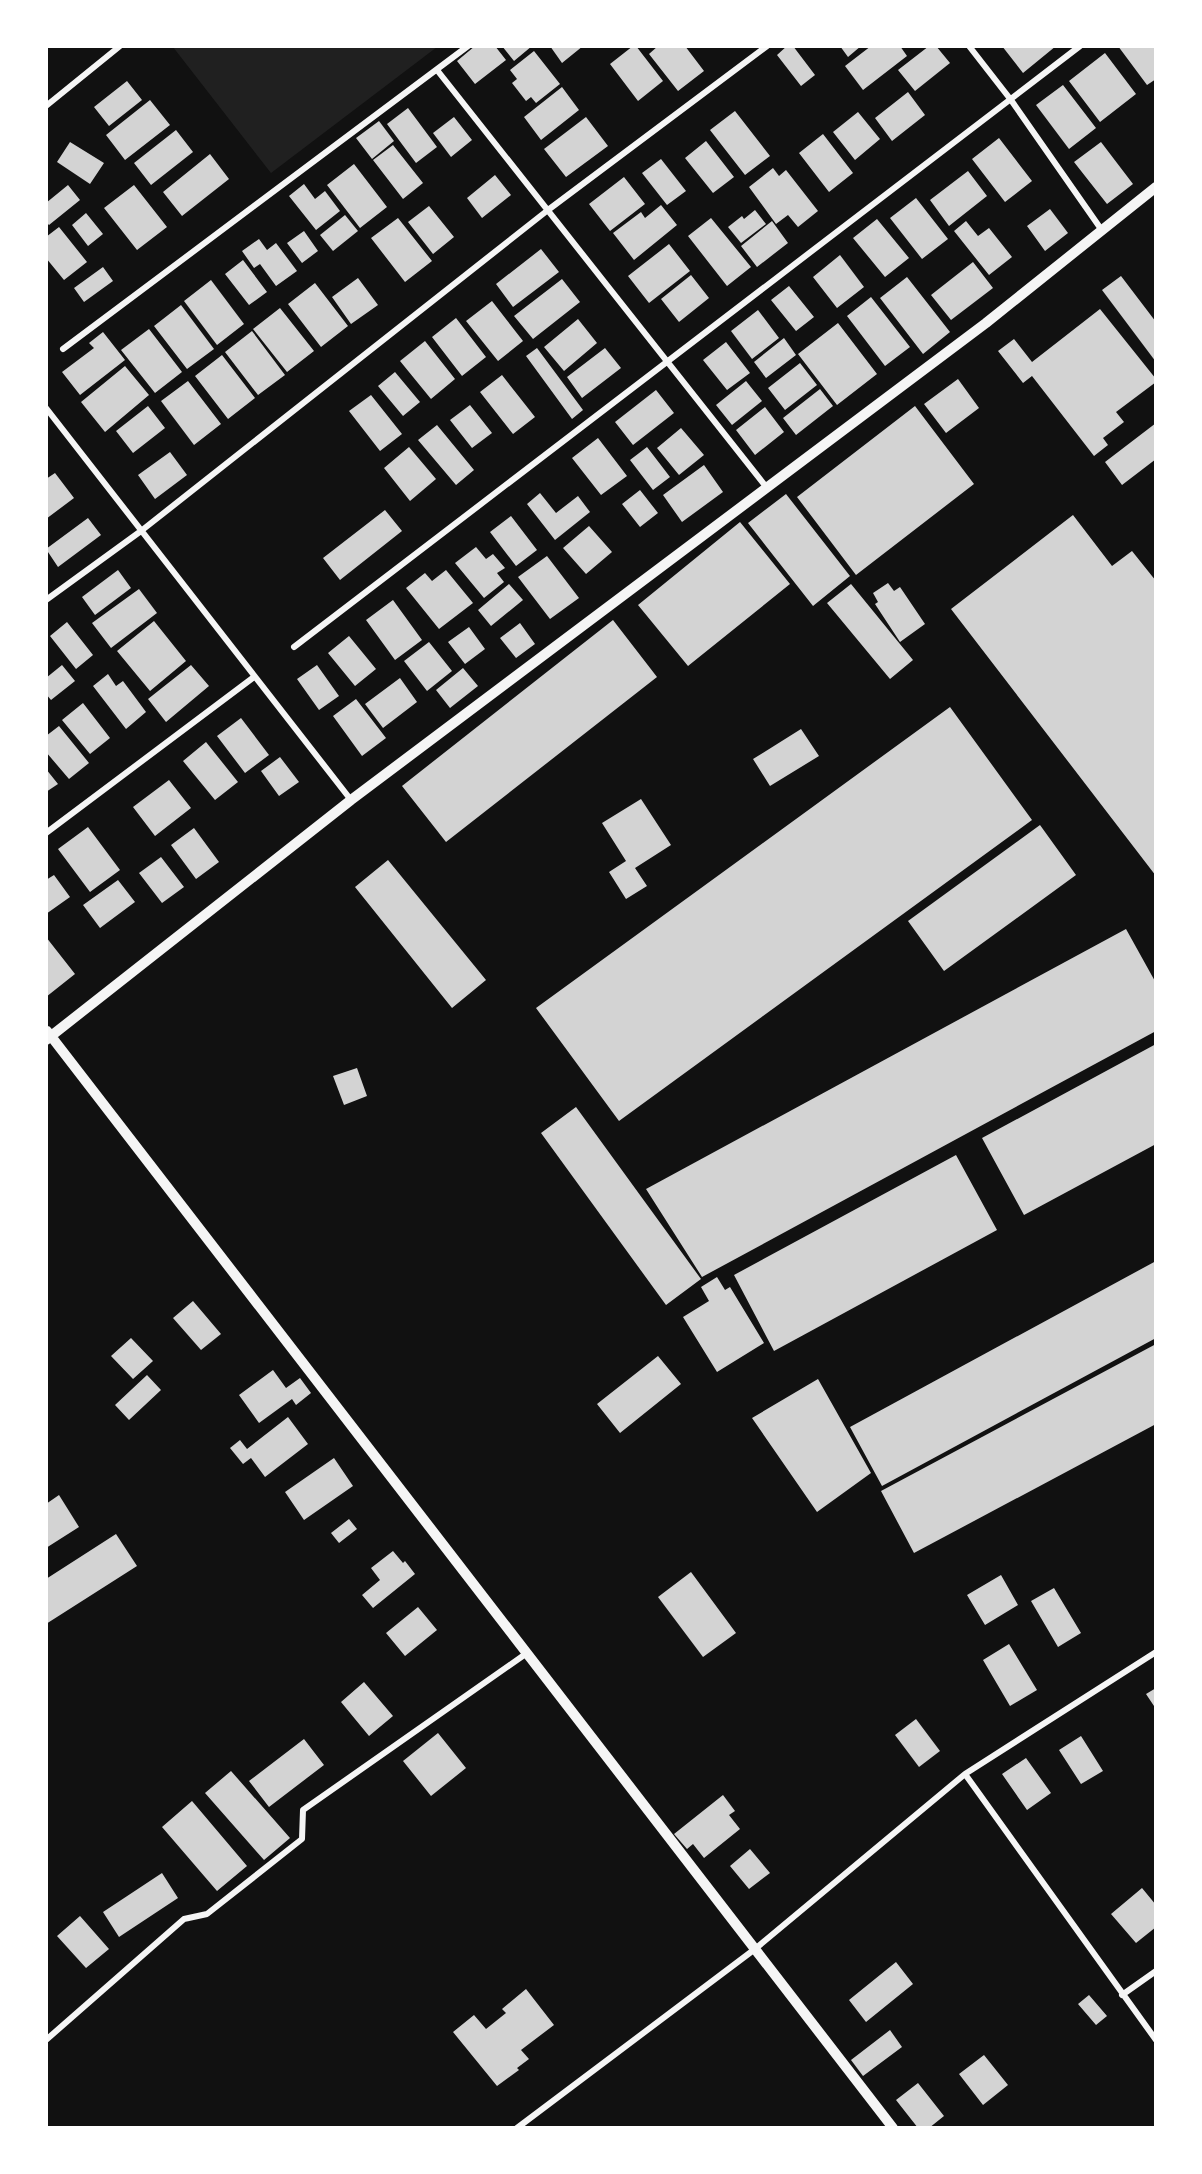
<svg xmlns="http://www.w3.org/2000/svg" width="1202" height="2174" viewBox="0 0 1202 2174" font-family="Overpass,sans-serif">
  <style>
    .green { fill: #202020 }
    .building { fill: #d3d3d3 }
    .lines { fill: none; stroke-linecap: round; stroke-linejoin: round }
    .minor { stroke: #f5f5f5; stroke-width: 6 }
    .tertiary { stroke: #f5f5f5; stroke-width: 10 }
  </style>
  <rect width="100%" height="100%" fill="#111"/>
  <path class="green" d="M173,47H437L271,173Z"/>
  <path class="building" d="M475,46H495L506,60L475,84L457,61Z
    M502,46H532L514,61Z
    M550,46H583L562,63Z
    M633,46H636L663,81L638,101L610,64Z
    M658,46H685L704,71L678,91L649,54Z
    M787,46H793L815,75L801,86L777,55Z
    M840,46H861L848,57Z
    M871,46H900L907,56L863,90L845,66Z
    M929,46H936L950,63L915,91L898,70Z
    M1002,46H1056L1023,73Z
    M1118,46H1156V79L1147,85Z
    M534,51L560,84L536,103L531,97L526,101L512,83L517,79L510,70Z
    M1105,53L1136,94L1100,122L1069,81Z
    M127,81L142,100L109,126L94,107Z
    M1063,85L1096,128L1069,149L1036,105Z
    M562,87L579,110L541,140L524,117Z
    M908,92L925,115L892,141L875,118Z
    M150,100L170,125L125,160L106,135Z
    M408,108L437,147L416,163L387,124Z
    M735,111L770,156L745,175L710,130Z
    M858,112L880,139L855,160L833,132Z
    M454,117L472,140L451,157L433,133Z
    M586,117L608,146L566,177L544,149Z
    M379,121L394,141L372,159L356,138Z
    M176,130L193,152L151,185L134,163Z
    M823,134L853,173L829,192L799,153Z
    M999,138L1032,181L1005,202L972,159Z
    M706,141L734,177L713,193L685,158Z
    M70,142L104,163L90,184L57,162Z
    M1101,142L1133,184L1107,204L1074,162Z
    M393,145L423,183L403,199L373,160Z
    M210,154L229,179L182,216L163,192Z
    M661,159L686,191L667,205L642,173Z
    M354,164L387,207L360,228L327,185Z
    M773,168L779,176L786,170L818,211L798,227L788,215L776,224L749,187Z
    M968,171L987,196L949,226L930,200Z
    M495,175L511,195L482,218L467,198Z
    M624,177L645,204L610,231L589,204Z
    M304,184L315,199L325,191L340,211L316,230L289,196Z
    M68,185L80,200L49,225L46,222V203Z
    M134,185L167,227L137,250L104,208Z
    M916,198L948,239L922,259L890,218Z
    M661,205L677,225L634,260L613,233L641,212L645,218Z
    M429,206L454,237L433,254L408,222Z
    M1050,209L1068,233L1045,251L1027,226Z
    M755,210L766,224L741,243L728,227L742,216L744,219Z
    M86,213L103,234L88,246L72,225Z
    M345,215L358,231L333,251L320,235Z
    M398,218L432,261L405,282L371,238Z
    M711,218L751,267L727,286L688,236Z
    M877,219L909,258L885,277L853,238Z
    M772,221L788,243L757,267L741,246Z
    M966,221L978,236L989,228L1012,257L989,275L954,231Z
    M59,227L87,262L64,280L46,258V237Z
    M304,231L318,251L302,263L287,243Z
    M259,239L267,250L276,243L297,271L276,286L260,264L254,268L242,251Z
    M669,244L690,271L649,303L628,276Z
    M541,249L559,272L513,307L496,284Z
    M840,255L864,287L837,308L813,277Z
    M243,260L267,292L249,305L225,274Z
    M973,262L993,288L951,320L931,295Z
    M103,267L113,281L84,302L74,288Z
    M691,275L709,298L679,322L661,299Z
    M1121,276L1156,322V362L1102,290Z
    M907,277L950,332L923,354L880,298Z
    M358,278L378,305L351,324L332,297Z
    M562,279L580,302L533,339L514,316Z
    M211,280L244,324L217,345L184,301Z
    M315,283L348,326L321,347L288,304Z
    M789,286L814,317L796,331L771,300Z
    M871,297L910,347L885,366L847,316Z
    M492,301L523,341L498,361L466,321Z
    M181,305L214,349L187,369L154,326Z
    M280,308L314,351L287,372L253,329Z
    M1100,309L1156,379V382L1116,412L1124,422L1103,438L1108,445L1094,456L1032,376L1023,383L998,351L1014,339L1032,362Z
    M758,310L779,338L752,359L731,331Z
    M456,318L486,357L462,376L432,337Z
    M578,319L597,343L564,371L544,347Z
    M838,323L877,374L837,405L798,354Z
    M149,329L182,372L155,393L121,350Z
    M252,331L285,375L258,395L225,352Z
    M103,332L125,360L80,395L62,372L94,348L89,343Z
    M784,338L796,355L766,378L754,362Z
    M425,341L455,379L431,399L400,361Z
    M726,342L750,373L727,390L703,360Z
    M537,348L583,410L572,419L526,356Z
    M605,348L621,368L582,398L567,377Z
    M222,355L255,398L228,419L195,376Z
    M800,363L817,385L785,410L768,388Z
    M125,366L149,395L105,432L81,402Z
    M395,372L420,402L403,416L378,386Z
    M502,375L535,417L513,434L480,392Z
    M958,379L979,408L946,433L924,404Z
    M188,381L221,424L194,445L161,401Z
    M746,381L762,401L732,425L716,405Z
    M820,389L833,406L796,435L783,418Z
    M656,390L674,413L633,445L615,422Z
    M371,395L402,434L380,451L349,411Z
    M470,405L492,433L472,448L450,420Z
    M148,406L165,428L133,453L116,431Z
    M915,406L974,484L856,575L797,497Z
    M765,407L784,432L755,455L736,430Z
    M1156,423V459L1122,485L1105,462Z
    M437,425L474,470L456,485L418,440Z
    M681,428L704,455L679,475L657,448Z
    M598,438L627,476L601,495L572,458Z
    M409,447L436,479L410,501L384,468Z
    M647,447L670,477L653,490L630,460Z
    M170,452L187,475L155,499L138,475Z
    M704,465L723,492L682,522L663,495Z
    M55,473L74,498L46,519V479Z
    M640,490L658,513L640,527L622,504Z
    M540,493L556,513L578,496L590,512L555,540L527,504Z
    M786,494L850,576L813,606L748,523Z
    M385,510L402,531L340,580L323,558Z
    M1073,515L1112,566L1132,551L1156,581V876L951,609Z
    M511,516L537,550L516,566L490,532Z
    M88,518L101,535L58,567L46,549Z
    M740,522L790,584L688,666L638,605Z
    M589,526L612,552L586,574L563,548Z
    M476,547L486,559L493,554L505,568L497,573L504,582L484,598L455,563Z
    M547,556L579,598L550,619L518,577Z
    M118,570L131,588L95,615L82,597Z
    M446,570L473,603L439,629L406,588L425,573L432,581Z
    M888,583L894,591L900,587L925,624L900,642L875,604L878,602L873,593Z
    M509,584L523,600L491,626L478,610Z
    M851,584L913,660L890,679L827,603Z
    M139,589L157,613L111,648L92,623Z
    M393,600L422,640L395,660L366,620Z
    M613,620L657,677L446,842L402,786Z
    M154,621L186,661L150,691L117,651Z
    M67,622L93,655L76,669L50,636Z
    M520,623L535,644L516,658L500,638Z
    M469,627L485,649L465,664L448,642Z
    M349,636L376,669L355,686L328,653Z
    M429,642L452,671L427,691L404,661Z
    M62,665L75,681L51,700L46,694V678Z
    M191,665L209,686L166,722L148,699Z
    M317,665L339,696L319,710L297,679Z
    M463,668L478,686L450,708L436,690Z
    M108,674L116,686L123,681L146,712L126,729L93,686Z
    M400,678L417,702L383,728L365,704Z
    M356,699L386,738L362,756L333,716Z
    M83,703L110,738L90,754L62,720Z
    M950,707L1032,820L619,1121L536,1008Z
    M241,718L269,755L245,773L217,736Z
    M59,726L89,763L69,779L46,752V736Z
    M801,729L819,756L770,786L753,759Z
    M206,742L238,782L215,800L183,761Z
    M280,757L299,782L279,796L261,771Z
    M46,769L58,784L46,792Z
    M169,780L191,808L155,836L133,807Z
    M641,799L671,845L635,868L647,886L626,899L609,872L626,861L602,823Z
    M1040,825L1076,875L944,971L908,921Z
    M88,827L120,870L90,892L58,849Z
    M194,828L219,862L196,879L171,845Z
    M161,857L184,887L162,903L139,873Z
    M388,860L486,980L452,1008L355,887Z
    M54,875L70,897L46,914V880Z
    M118,880L135,902L100,928L83,905Z
    M1126,929L1156,983V1031L702,1277L646,1189Z
    M46,937L75,974L46,997Z
    M1156,1044V1144L1024,1215L982,1138Z
    M357,1068L367,1096L344,1105L333,1076Z
    M576,1107L701,1279L666,1305L541,1133Z
    M956,1155L997,1230L774,1351L734,1275Z
    M1156,1261V1338L882,1486L850,1427Z
    M717,1277L725,1290L730,1287L764,1343L717,1372L683,1317L709,1301L701,1287Z
    M193,1301L221,1334L201,1350L173,1318Z
    M131,1338L153,1361L133,1379L111,1356Z
    M1156,1344V1424L914,1553L881,1491Z
    M658,1356L681,1384L620,1433L597,1404Z
    M273,1370L286,1388L300,1378L311,1393L296,1405L292,1399L259,1423L239,1395Z
    M147,1375L161,1390L129,1420L115,1405Z
    M818,1379L871,1473L817,1512L752,1418Z
    M288,1417L308,1444L265,1477L251,1458L243,1464L230,1448L240,1440L247,1449Z
    M334,1458L353,1486L304,1520L285,1492Z
    M59,1495L79,1527L46,1548V1504Z
    M349,1519L357,1529L339,1543L331,1533Z
    M116,1534L137,1566L46,1624V1579Z
    M393,1551L403,1563L405,1561L415,1574L373,1608L362,1595L380,1580L371,1568Z
    M691,1572L736,1633L703,1657L658,1597Z
    M1001,1575L1018,1605L985,1625L967,1595Z
    M1054,1588L1081,1633L1058,1647L1031,1601Z
    M418,1607L437,1630L405,1656L386,1633Z
    M1009,1644L1037,1690L1010,1706L983,1660Z
    M364,1682L393,1716L369,1736L341,1702Z
    M1156,1688V1709L1146,1694Z
    M916,1719L940,1751L919,1767L895,1735Z
    M438,1733L466,1768L431,1796L403,1761Z
    M1081,1736L1103,1771L1081,1784L1059,1750Z
    M304,1739L324,1765L269,1807L249,1781Z
    M1026,1758L1051,1793L1027,1810L1002,1774Z
    M231,1771L290,1838L264,1860L205,1793Z
    M723,1795L735,1811L729,1815L740,1829L704,1858L693,1844L687,1849L674,1834Z
    M192,1801L247,1866L217,1891L162,1827Z
    M750,1849L770,1873L749,1889L730,1866Z
    M162,1873L178,1898L119,1937L103,1912Z
    M1142,1888L1156,1905V1927L1136,1943L1111,1914Z
    M80,1916L109,1949L86,1968L57,1936Z
    M896,1962L913,1984L866,2022L849,2000Z
    M526,1989L554,2025L521,2050L529,2059L517,2068L519,2070L497,2086L453,2032L474,2015L486,2029L506,2013L502,2009Z
    M1089,1995L1107,2016L1096,2025L1078,2004Z
    M890,2030L902,2047L863,2076L851,2060Z
    M984,2055L1008,2085L983,2105L959,2074Z
    M918,2083L944,2116L929,2128H918L896,2100Z"/>
  <g class="lines">
    <path class="minor" d="M969,46L1011,100L1101,229
      M437,70L767,488
      M46,106L120,46
      M63,349L468,46
      M46,408L351,800
      M46,600L141,531L548,210L767,46
      M294,647L1080,46
      M46,833L254,677
      M1156,1652L965,1774L1156,2040
      M1122,1995L1156,1971
      M46,2040L184,1919L207,1914L302,1839L303,1810L527,1653
      M517,2128L755,1949L965,1774"/>
    <path class="tertiary" d="M47,1031L893,2128
      M46,1040L351,800L986,323L1156,187"/>
  </g>
  <rect width="1202" height="2174" fill="none" stroke="#ffffff" stroke-width="96"/>
</svg>
